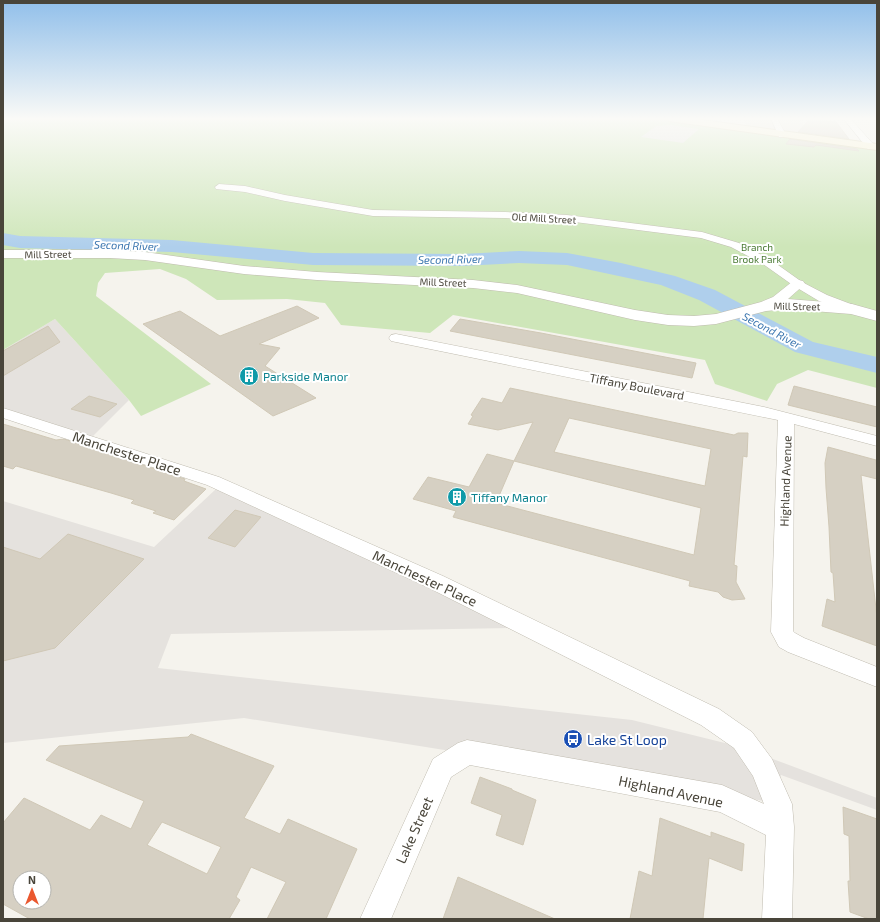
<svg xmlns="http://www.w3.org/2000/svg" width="880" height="922" viewBox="0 0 880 922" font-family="'Exo 2',sans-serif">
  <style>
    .residential { fill: #e9e5db }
    .industrial { fill: #e5e2de }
    .green { fill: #cee6b9 }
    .parking { fill: #e4e3e0 }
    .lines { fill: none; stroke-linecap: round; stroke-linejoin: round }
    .river { fill: #afcfec; fill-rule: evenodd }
    .building { fill: #d6d0c3; stroke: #d0c8b6; fill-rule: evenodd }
    .minor-casing { stroke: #c0bcb0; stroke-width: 1 }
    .tertiary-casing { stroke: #c0bcb0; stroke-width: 1 }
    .secondary-casing { stroke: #d1c8a0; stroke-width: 2 }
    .minor { fill: #fff; fill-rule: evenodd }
    .tertiary { fill: #fff; fill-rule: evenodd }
    .secondary { fill: #fbf4d1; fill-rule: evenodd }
    .labels { text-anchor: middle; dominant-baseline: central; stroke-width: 4; stroke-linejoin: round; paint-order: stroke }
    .far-street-label { font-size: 10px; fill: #49453a; stroke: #fff }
    .far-park-label { font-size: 10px; fill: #477831; stroke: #fff }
    .far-water-label { font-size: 11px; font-style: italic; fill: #3a75af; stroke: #fff }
    .culture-label { font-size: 12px; fill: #0d838f; stroke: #fff; text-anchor: start }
    .street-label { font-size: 12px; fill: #49453a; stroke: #fff }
    .near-street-label { font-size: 14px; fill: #49453a; stroke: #fff }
    .near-transit-label { font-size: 14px; fill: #164399; stroke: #fff; text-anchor: start }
  </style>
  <rect width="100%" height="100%" fill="#f5f3ed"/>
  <path class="residential" d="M743,118H800L809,135L747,127Z"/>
  <path class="industrial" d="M55,319L129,400L93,436L3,412V350Z
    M216,489L514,628L171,634L158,668L632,720L741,747L877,798V810L781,775L770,802L244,718L3,743V501L154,547Z"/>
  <path class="green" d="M12,118H660L877,149V388L808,370L777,384L767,401L715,384L705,360L453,315L430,333L341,325L325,303L287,299L217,300L186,279L160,269L105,273L98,283L96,296L211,384L141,416L129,400L55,319L3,350V120Z"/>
  <path class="parking" d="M671,125L699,129L683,143L641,137L656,126Z"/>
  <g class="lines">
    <path class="river" d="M3,233L20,236L172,240L313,253L462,254L519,251L567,253L621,263L675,276L715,290L813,342L877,357V373L795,352L699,300L661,285L567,265L519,263L462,266L313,265L172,252L20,248L3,245Z"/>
  </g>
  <path class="building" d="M809,120L836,122L849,139L798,132Z
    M790,139L857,149L859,151L816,145L814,147L786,144Z
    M297,306L319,318L259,344L280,348L265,366L316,398L273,416L143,324L180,311L220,336Z
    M460,319L541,333L696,363L692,378L450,331Z
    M48,326L60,342L3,376V351Z
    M794,386L877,407V427L788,405Z
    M510,388L734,435L738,433H748L747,457L743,456L734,565L737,566L736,582L745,599L732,600L723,597L718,592L689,586L690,581L453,517L456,511L413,499L428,477L469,487L487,454L514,461L533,422L498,430L468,424L473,416L471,415L482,398L502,403ZM569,418L711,449L705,486L554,452ZM514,461L701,508L694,555L496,503Z
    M89,396L117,404L100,417L71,409Z
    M3,424L56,440L64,439L185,479L184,481L206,489L174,520L153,513L156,511L131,503L134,500L111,493L16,466L13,469L3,466Z
    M828,447L876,460L877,479L861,475L877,618V646L822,626L827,599L835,602L833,573L831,572L829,527L826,488L825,463Z
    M235,510L261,517L235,547L208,538Z
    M68,534L144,559L55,648L3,661V547L40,559Z
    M191,734L274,766L244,818L280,834L288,819L357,849L326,919H267L286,882L251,867L236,897L240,900L229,919H30L3,904V823L24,798L90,830L101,815L131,829L144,801L46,760L59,746L188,737ZM162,822L221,847L207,874L147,845ZM20,878H44V902H20Z
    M480,777L512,789V790L536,800L523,845L496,835L502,815L471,803Z
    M843,807L877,819V919H869L850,912L848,881H850L849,836L844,834Z
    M660,818L711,837V832L744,844L742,871L709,858L703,919H630L639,871L652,876Z
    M458,877L555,919H443Z"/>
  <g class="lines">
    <defs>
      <path id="minor" d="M771,118H777L786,135L785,137H779Z
        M843,118H850L874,145V149H868Z
        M219,184L245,186L285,195L373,210L505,212L567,215L702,232L739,243L771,260L802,282L827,295L856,306L858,309L856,312L852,313L819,301L794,286L763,264L731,247L701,238L567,221L505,218L373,216L285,201L245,192L216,189L215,187Z
        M396,334L764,407L877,436V446L794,424L793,631L795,633L804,638L877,667V687L788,652L779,647L771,632L778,420L391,341L389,338L391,335Z
        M3,408L219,477L443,576L719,709L752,732L772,759L792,804L794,827L792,919H762L766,835L720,812L470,765L451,777L391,919H360L433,759L458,743L467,740L722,785L764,804L753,776L734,748L701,725L429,588L207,485L3,418Z"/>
      <path id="tertiary" d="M3,250H110L145,252L244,266L317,272L473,280L517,285L635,310L668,315L694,316L716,314L761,302L773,297L793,281L798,280L803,281L805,284L788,299L852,304L877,311V321L851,314L788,309L766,311L716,324L694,326L668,325L635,320L517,293L473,288L317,280L244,274L145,260L110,258H3Z"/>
      <path id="secondary" d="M3,118H8L4,121Z
        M665,118H688L877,144V150L669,121Z"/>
    </defs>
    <use href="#minor" class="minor-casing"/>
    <use href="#tertiary" class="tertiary-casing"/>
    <use href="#secondary" class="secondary-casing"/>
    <use href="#minor" class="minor"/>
    <use href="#tertiary" class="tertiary"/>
    <use href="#secondary" class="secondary"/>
  </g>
  <linearGradient id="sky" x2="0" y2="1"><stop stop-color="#91bfea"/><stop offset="0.48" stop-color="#fafaf7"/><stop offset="1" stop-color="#fafaf7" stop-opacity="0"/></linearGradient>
  <rect width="880" height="247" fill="url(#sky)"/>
  <defs>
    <symbol id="building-disc" viewBox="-11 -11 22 22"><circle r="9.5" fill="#0f9aa8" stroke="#fff"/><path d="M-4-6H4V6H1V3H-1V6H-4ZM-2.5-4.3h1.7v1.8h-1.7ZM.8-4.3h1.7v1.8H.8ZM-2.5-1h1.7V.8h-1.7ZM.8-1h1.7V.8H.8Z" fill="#fff"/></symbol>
    <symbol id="bus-disc" viewBox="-11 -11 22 22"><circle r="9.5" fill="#1a4fb4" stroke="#fff"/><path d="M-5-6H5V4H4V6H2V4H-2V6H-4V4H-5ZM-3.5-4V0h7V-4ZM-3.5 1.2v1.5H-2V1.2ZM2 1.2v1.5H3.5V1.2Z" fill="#fff"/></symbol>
  </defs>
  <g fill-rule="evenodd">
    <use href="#building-disc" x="238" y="365" width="22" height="22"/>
    <use href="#building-disc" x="446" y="486" width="22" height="22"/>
    <use href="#bus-disc" x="562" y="728" width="22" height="22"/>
  </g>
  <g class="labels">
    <g class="far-street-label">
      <text transform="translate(544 218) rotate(3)">Old Mill Street</text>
      <text transform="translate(48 254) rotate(-1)">Mill Street</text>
      <text transform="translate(443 282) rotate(2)">Mill Street</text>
      <text transform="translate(797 306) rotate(1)">Mill Street</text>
    </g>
    <g class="far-park-label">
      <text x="757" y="247">Branch<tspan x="757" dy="12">Brook Park</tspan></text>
    </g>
    <g class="far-water-label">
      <text transform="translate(126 245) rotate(2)">Second River</text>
      <text transform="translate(450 259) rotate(-1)">Second River</text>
      <text transform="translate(772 330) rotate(28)">Second River</text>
    </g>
    <g class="culture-label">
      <text x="263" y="376">Parkside Manor</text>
      <text x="471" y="497">Tiffany Manor</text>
    </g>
    <g class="street-label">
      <text transform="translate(637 386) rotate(11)">Tiffany Boulevard</text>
      <text transform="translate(785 481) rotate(-88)">Highland Avenue</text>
    </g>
    <g class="near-street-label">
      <text transform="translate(127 453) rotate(18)">Manchester Place</text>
      <text transform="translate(425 578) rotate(25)">Manchester Place</text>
      <text transform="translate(671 791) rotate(12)">Highland Avenue</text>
      <text transform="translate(414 830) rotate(-66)">Lake Street</text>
    </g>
    <g class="near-transit-label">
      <text x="587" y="739">Lake St Loop</text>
    </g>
  </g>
  <rect width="880" height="922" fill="none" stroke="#49453a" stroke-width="8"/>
  <g transform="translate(32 890)"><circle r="19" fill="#ffffff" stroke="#b6b5b0"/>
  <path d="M0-3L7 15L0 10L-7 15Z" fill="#ea582f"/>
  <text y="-6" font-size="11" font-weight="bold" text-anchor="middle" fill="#49453a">N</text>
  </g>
</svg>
